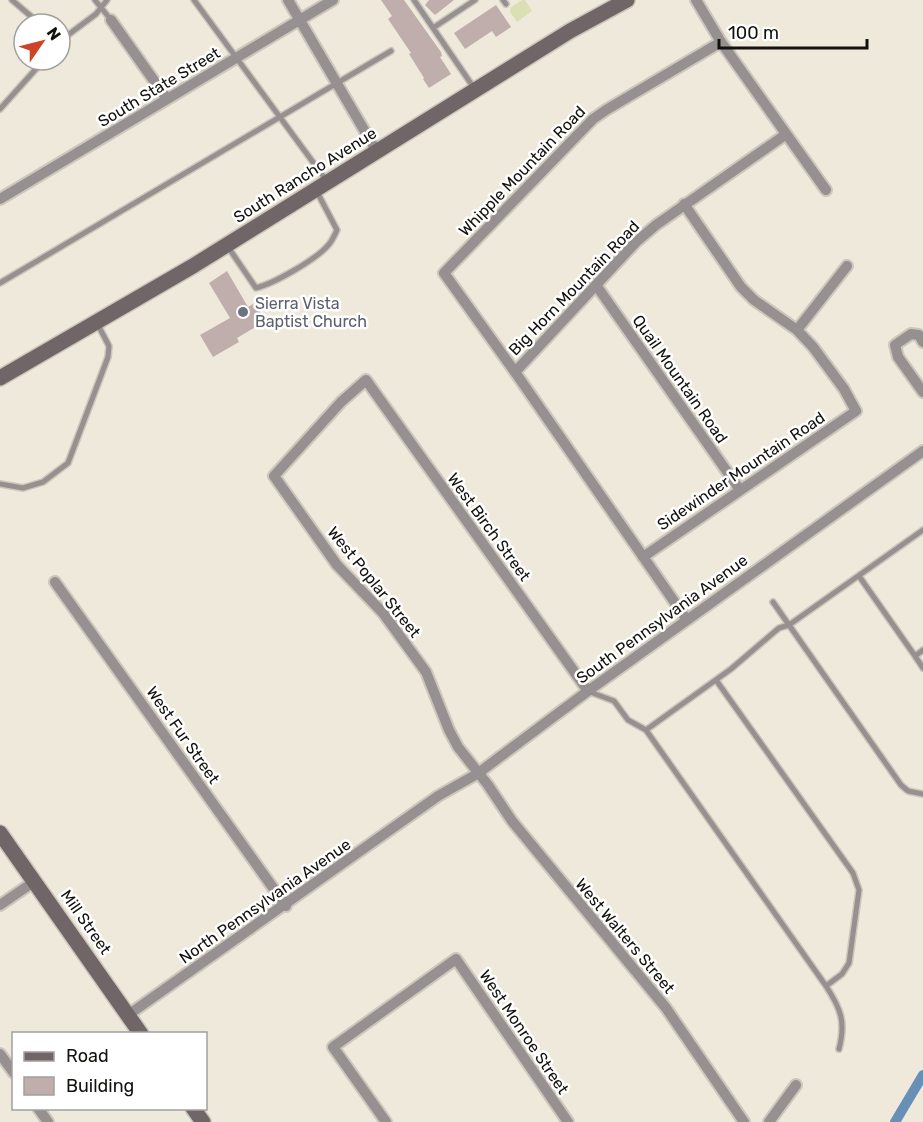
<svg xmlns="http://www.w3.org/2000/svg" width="923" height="1122" viewBox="0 0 923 1122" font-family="Rubik,sans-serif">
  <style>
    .green { fill: #dbdfb4 }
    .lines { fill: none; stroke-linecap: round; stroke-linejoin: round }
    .canal { stroke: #688fb6; stroke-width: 10 }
    .building { fill: #bfaeac }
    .lane-casing { stroke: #ccc6bb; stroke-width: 8 }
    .street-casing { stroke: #ccc6bb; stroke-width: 14 }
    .secondary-casing { stroke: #ccc6bb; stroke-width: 18 }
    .lane { stroke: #979091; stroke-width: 5 }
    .street { stroke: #979091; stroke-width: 10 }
    .secondary { stroke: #706667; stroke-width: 15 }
    .worship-dot { fill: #6b7280; stroke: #fff; stroke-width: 2 }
    .labels { text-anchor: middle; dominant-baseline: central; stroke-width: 5; stroke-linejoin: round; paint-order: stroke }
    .street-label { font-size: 16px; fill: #13110d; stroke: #fff }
    .worship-label { font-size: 16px; fill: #5b616d; stroke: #fff; text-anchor: start }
  </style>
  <rect width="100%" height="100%" fill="#efe9dc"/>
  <path class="green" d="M522,0H525L532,11L517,22L510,12L511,7Z"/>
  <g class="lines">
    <path class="canal" d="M895,1122L923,1075"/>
  </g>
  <path class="building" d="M381,0H404L441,52L442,56L440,57L451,74L429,88L423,79L424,78L409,54L411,53L388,19L392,16Z
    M429,0H454L435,15L425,5Z
    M496,5L511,27L496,37L492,31L465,49L454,33Z
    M227,271L248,307L255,303L266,321L237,338L239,342L213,357L200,335L230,318L209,283Z"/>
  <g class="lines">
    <defs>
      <path id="lane" d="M12,0L40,24
        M95,0L111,20
        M194,0L326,180
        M414,0L474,88
        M503,0L506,4
        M433,28L475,0
        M60,41L96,14L107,0
        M0,109L44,60
        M228,247L256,288C275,283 319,258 330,243C333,239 335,234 337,230L316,190
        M0,283L391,51
        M0,484L23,488L43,482L68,463L108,357L109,346L97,323
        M923,530L789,625L901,785L908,791L923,794
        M859,576L915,656
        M923,650L915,656L923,668
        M716,680L853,873L859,890L849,963L842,974L826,986
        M590,692L614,701L628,720L646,730L826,986C841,1009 846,1022 839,1049
        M646,730L731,669L779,628L789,625L773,602"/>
      <path id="street" d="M288,0L377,152
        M696,0L721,42L826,190
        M111,20L167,99
        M0,199L333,0
        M596,285L740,490
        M797,330L847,266
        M923,342L919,335L911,334L895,345L898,357L923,392
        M515,372L444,273L593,119L606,110L721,42
        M643,557L856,411L844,389L813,347L797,330L754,300L741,287L684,204
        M55,582L286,906
        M687,620L515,372L636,242L656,225L785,135
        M588,691L366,380L341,402L274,476L337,565L383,613L426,672L449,730L458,747L488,785L512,821L666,1008L744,1122
        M0,905L35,881
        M128,1015L438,796L477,774L588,691L923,451
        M0,1054L14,1073
        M38,1108L48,1122
        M386,1122L333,1047L456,959L568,1122
        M769,1122L796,1085"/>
      <path id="secondary" d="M0,378L193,266L570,31L627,0
        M0,833L141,1034
        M193,1108L203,1122"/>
    </defs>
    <use href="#lane" class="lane-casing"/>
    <use href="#street" class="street-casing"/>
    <use href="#secondary" class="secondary-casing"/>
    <use href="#lane" class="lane"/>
    <use href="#street" class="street"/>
    <use href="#secondary" class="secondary"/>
  </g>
  <circle class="worship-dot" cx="243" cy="312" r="6"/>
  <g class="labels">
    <g class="street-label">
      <text transform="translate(159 87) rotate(-31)">South State Street</text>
      <text transform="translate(522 171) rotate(-46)">Whipple Mountain Road</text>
      <text transform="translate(305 175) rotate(-32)">South Rancho Avenue</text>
      <text transform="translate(574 288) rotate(-46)">Big Horn Mountain Road</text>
      <text transform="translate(680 379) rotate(55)">Quail Mountain Road</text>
      <text transform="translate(741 471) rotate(-34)">Sidewinder Mountain Road</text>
      <text transform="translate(489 527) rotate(54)">West Birch Street</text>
      <text transform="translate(374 582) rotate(51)">West Poplar Street</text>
      <text transform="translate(662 619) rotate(-36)">South Pennsylvania Avenue</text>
      <text transform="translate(183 735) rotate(55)">West Fur Street</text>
      <text transform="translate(265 901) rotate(-35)">North Pennsylvania Avenue</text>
      <text transform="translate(86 922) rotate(55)">Mill Street</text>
      <text transform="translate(625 936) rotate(50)">West Walters Street</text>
      <text transform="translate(524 1032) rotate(56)">West Monroe Street</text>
    </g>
    <g class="worship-label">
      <text x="255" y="303">Sierra Vista<tspan x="255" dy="18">Baptist Church</tspan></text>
    </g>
  </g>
  <rect x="12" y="1032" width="195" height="78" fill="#ffffff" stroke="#a1a09e" stroke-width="1.5"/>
  <rect x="24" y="1052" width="30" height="9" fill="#706667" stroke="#a1a09e" stroke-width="1.5"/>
  <text x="66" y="1062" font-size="18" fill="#13110d">Road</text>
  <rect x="24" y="1077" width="30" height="18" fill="#bfaeac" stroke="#a1a09e" stroke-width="1.5"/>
  <text x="66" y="1092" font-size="18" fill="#13110d">Building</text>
  <g transform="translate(42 42) rotate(55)"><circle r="28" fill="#ffffff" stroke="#a1a09e" stroke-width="1.5"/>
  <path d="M0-4.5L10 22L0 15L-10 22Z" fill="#ce4425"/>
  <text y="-9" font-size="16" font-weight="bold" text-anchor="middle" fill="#13110d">N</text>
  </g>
  <path d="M719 39v9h148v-9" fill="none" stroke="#13110d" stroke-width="3"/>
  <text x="728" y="39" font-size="18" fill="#13110d" stroke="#ffffff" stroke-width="4.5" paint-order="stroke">100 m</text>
</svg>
